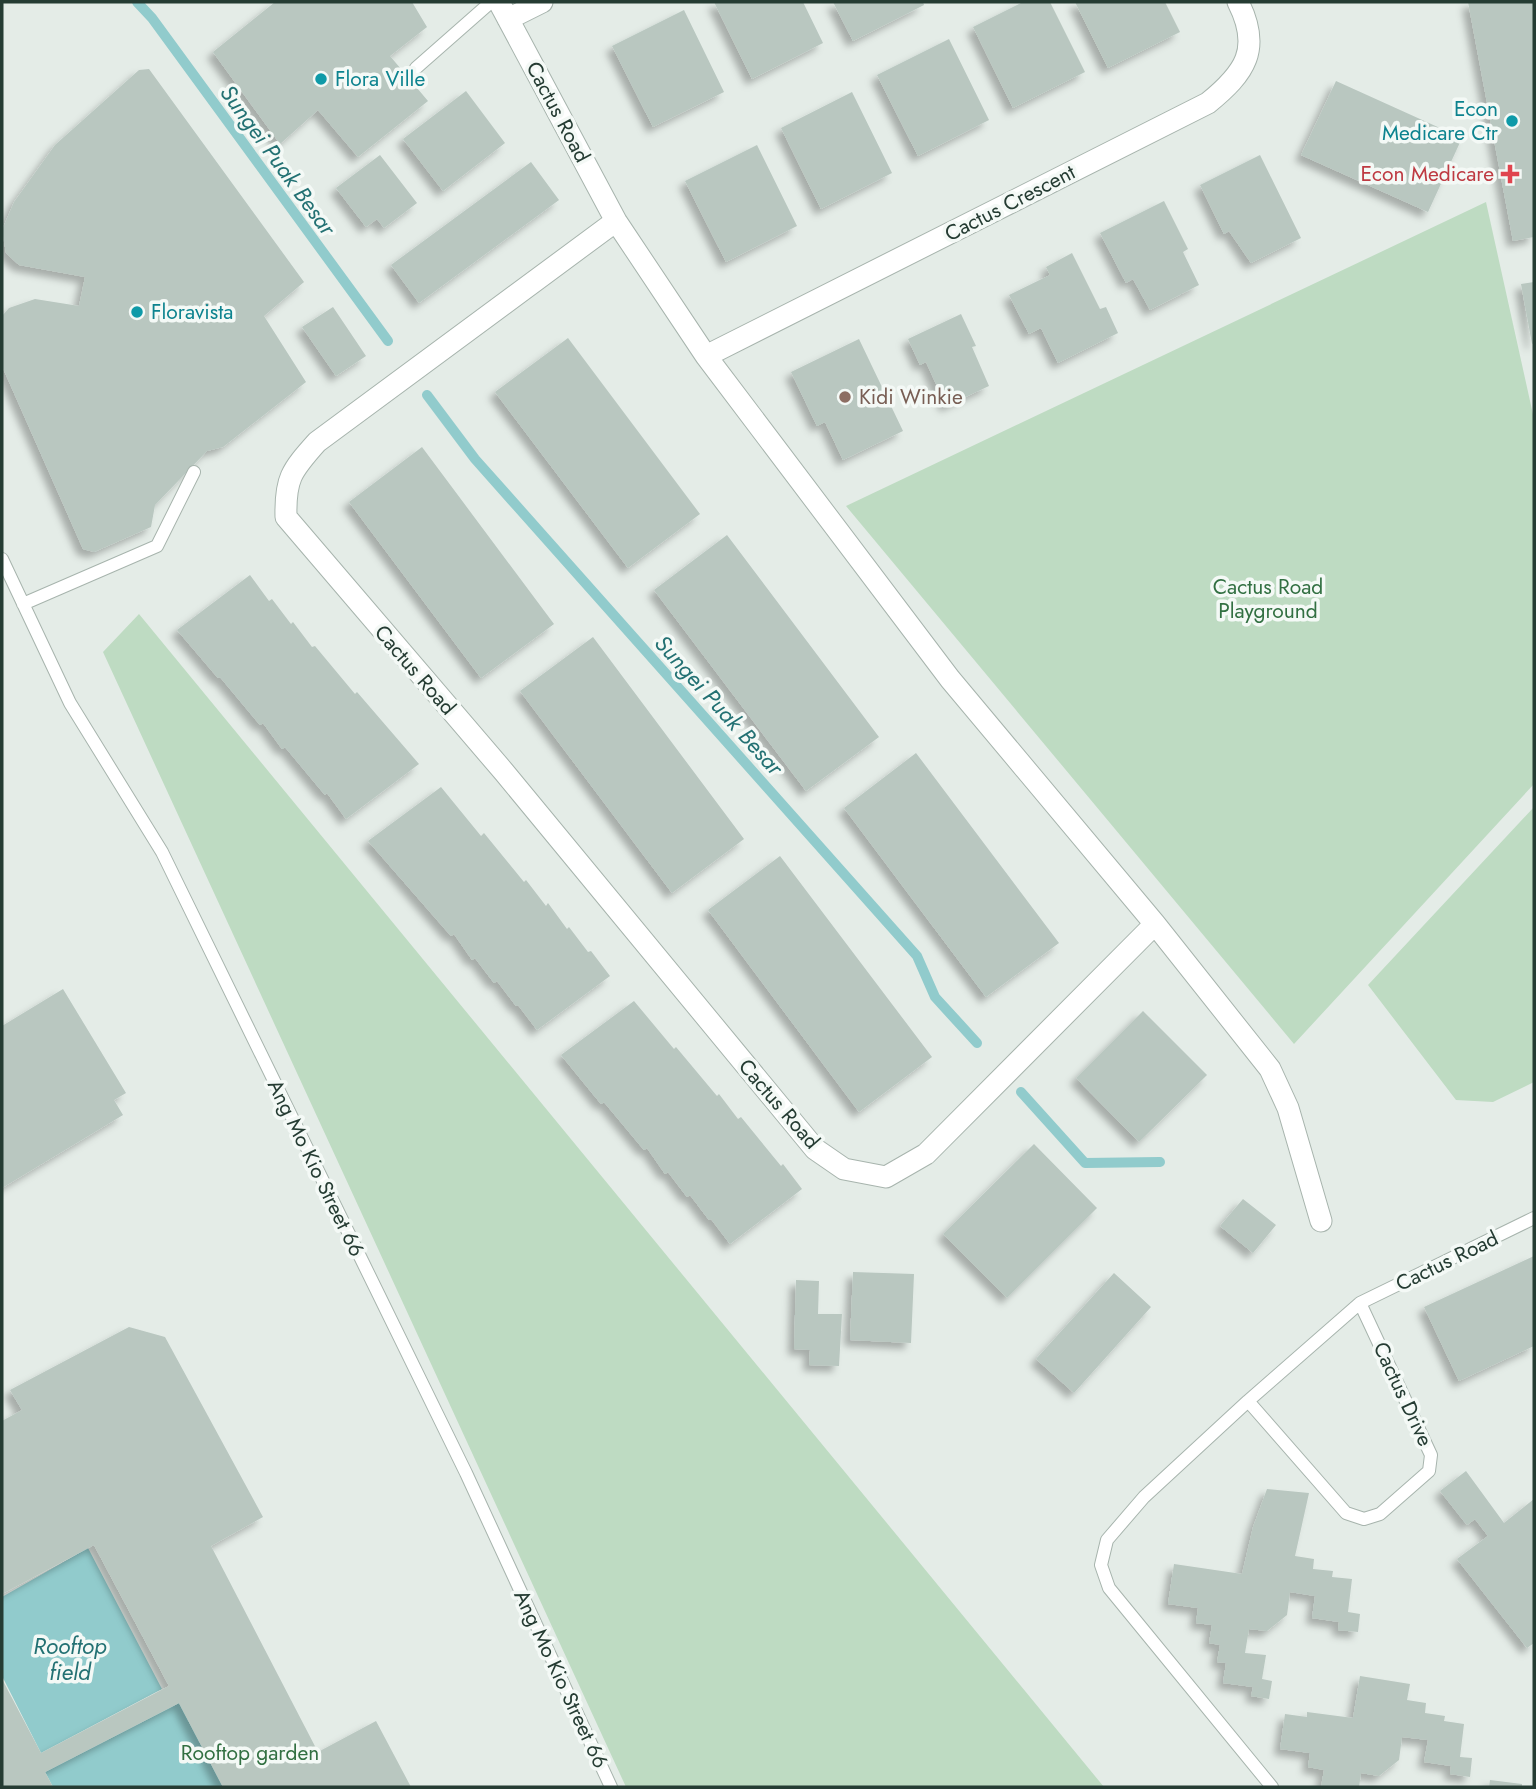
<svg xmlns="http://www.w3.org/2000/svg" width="1536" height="1789" viewBox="0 0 1536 1789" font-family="Jost,sans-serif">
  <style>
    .green { fill: #bedbc2 }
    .water { fill: #91cbcc }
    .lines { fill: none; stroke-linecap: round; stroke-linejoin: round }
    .stream { stroke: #91cbcc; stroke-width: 10 }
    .building { fill: #b9c7c0; filter: url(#shadow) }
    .service-casing { stroke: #a7b4ad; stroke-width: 14 }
    .minor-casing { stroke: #a7b4ad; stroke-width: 23 }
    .service { stroke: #fff; stroke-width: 12 }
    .minor { stroke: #fff; stroke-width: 21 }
    .culture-dot { fill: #0f9aa8; stroke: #f4f9f6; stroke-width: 2.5 }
    .health-dot { fill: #e0444e; stroke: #f4f9f6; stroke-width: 2.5 }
    .education-dot { fill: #8d6e63; stroke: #f4f9f6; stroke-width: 2.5 }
    .labels { text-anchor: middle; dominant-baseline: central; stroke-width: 7; stroke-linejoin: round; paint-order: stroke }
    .culture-label { font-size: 21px; fill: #0d838f; stroke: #f4f9f6; text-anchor: start }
    .street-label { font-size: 21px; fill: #253c33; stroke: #f4f9f6 }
    .health-label { font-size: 21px; fill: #be3a42; stroke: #f4f9f6; text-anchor: end }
    .education-label { font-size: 21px; fill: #785e54; stroke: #f4f9f6; text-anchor: start }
    .park-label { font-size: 21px; fill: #327042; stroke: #f4f9f6 }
    .water-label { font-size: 23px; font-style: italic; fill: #237173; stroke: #f4f9f6 }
  </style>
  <defs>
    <filter id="shadow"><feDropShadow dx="-6" dy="6" stdDeviation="3.5" flood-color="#0004"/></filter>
  </defs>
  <rect width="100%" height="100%" fill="#e4ece7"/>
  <path class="green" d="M1486,202L1534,419V784L1294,1044L846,506Z
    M139,614L1104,1787H626L103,652Z
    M1534,807V1082L1493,1102L1456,1100L1368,985Z"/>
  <path class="water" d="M88,1548L162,1689L41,1753L2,1676V1597Z
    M179,1703L223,1787H53L45,1772Z"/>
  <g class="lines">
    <path class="stream" d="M137,2L152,18L388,341
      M427,395L475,459L917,956L935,997L977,1043
      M1021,1092L1085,1163L1160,1162"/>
  </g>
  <path class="building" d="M275,2H412L427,27L390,56L428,101L358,157L318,110L280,144L213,52Z
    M714,2H803L823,43L752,79Z
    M833,2H923L924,5L853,41Z
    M1023,2H1050L1085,72L1013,108L973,27Z
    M1075,2H1165L1180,32L1108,68Z
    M1468,2H1533L1534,237L1513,241Z
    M684,10L724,92L653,127L612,46Z
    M949,39L989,120L918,156L877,75Z
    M149,69L304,282L264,316L306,382L223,447L207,451L155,505L151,527L94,552L83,549L2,366V316L9,308L35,299L79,306L85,277L19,265L6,253L2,230L14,202L55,145L139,70Z
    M1336,81L1462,138L1428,212L1301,155Z
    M466,91L505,143L443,191L403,139Z
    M852,92L892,173L821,209L781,128Z
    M757,145L797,226L726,262L685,181Z
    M380,155L417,203L384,228L377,219L366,227L336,188Z
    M1260,155L1301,238L1251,263L1229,231L1224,234L1200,185Z
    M531,162L559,200L419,303L391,265Z
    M1164,201L1188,249L1183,252L1199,285L1150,310L1133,279L1126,283L1100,233Z
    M1072,253L1100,309L1106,307L1118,333L1058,363L1041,328L1029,334L1009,295L1050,275L1046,267Z
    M1534,282V343L1532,344L1521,284Z
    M333,307L366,356L336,376L302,327Z
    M961,314L976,346L972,347L989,386L946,406L926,362L920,365L908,339Z
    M568,338L700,514L628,568L495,392Z
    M859,339L903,431L843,460L825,422L817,426L791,372Z
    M422,447L554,624L481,678L349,502Z
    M727,535L879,737L806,791L654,590Z
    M250,575L269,601L272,599L291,624L293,622L312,647L315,646L355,694L357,692L419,764L346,819L327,793L325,795L285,747L282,749L263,723L260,725L220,677L218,678L177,630Z
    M593,637L744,839L672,893L520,691Z
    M916,753L1059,943L986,997L844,808Z
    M441,787L481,836L484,833L524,882L526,880L546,906L548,903L567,929L569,927L588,952L591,951L610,976L537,1030L518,1005L516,1006L497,981L494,983L475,958L472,960L454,934L451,936L368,841Z
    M780,856L932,1057L859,1112L708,910Z
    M63,989L126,1093L114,1100L123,1115L2,1188V1026Z
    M634,1001L674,1049L676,1047L717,1096L719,1094L738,1119L741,1117L781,1166L783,1164L802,1189L730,1244L711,1219L709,1220L690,1195L687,1197L668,1172L665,1174L647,1148L644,1150L604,1102L601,1104L561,1055Z
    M1143,1011L1207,1075L1139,1142L1076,1078Z
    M1034,1144L1097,1208L1007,1298L943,1234Z
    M1243,1199L1276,1225L1253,1253L1220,1226Z
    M1534,1256V1346L1459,1381L1424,1307Z
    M853,1272L914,1274L911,1343L850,1340Z
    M1114,1273L1151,1307L1074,1393L1036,1359Z
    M796,1280L819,1281L818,1314H842L839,1366L809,1365L810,1350L794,1349Z
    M129,1327L165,1337L263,1517L211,1546L318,1752L376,1721L411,1787H223L179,1703L45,1772L53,1787H2V1679L41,1753L169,1686L94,1545L2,1594V1421L22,1410L10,1390Z
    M1466,1471L1504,1523L1534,1499V1643L1527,1648L1457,1559L1488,1536L1475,1519L1467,1525L1440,1491Z
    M1267,1489L1309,1493L1295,1556L1314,1559L1313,1569L1333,1571L1332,1577L1352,1579L1348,1612L1360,1614L1358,1632L1338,1630L1339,1622L1312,1618L1315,1596L1290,1592L1287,1615L1267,1631L1249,1629L1245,1653L1266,1655L1262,1679L1272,1681L1269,1699L1251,1696L1253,1687L1223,1683L1226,1663L1217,1662L1220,1645L1209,1643L1212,1625L1196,1623L1198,1608L1168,1604L1174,1564L1242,1574L1253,1527Z
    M1360,1676L1410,1684L1407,1700L1426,1703L1425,1713L1445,1716L1444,1721L1464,1724L1460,1757L1472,1758L1470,1777L1450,1774L1451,1766L1424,1762L1428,1740L1402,1737L1399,1760L1379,1776L1361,1773L1359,1787H1321L1324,1770L1308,1767L1310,1753L1280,1749L1285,1714L1307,1717V1712L1353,1718Z
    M1490,1780L1522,1784V1787H1489Z"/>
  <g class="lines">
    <defs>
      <path id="service" d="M416,68L491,2
        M2,559L70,703L162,852L466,1473L611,1787
        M23,604L157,546L194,472
        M1248,1401L1346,1513L1364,1519L1380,1514L1429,1471L1431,1455L1360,1303
        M1272,1787L1109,1588L1101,1565L1107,1540L1144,1497L1248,1401L1360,1303L1534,1218"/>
      <path id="minor" d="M499,2L616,221L706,356L950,679L1155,924L1270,1069L1288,1108L1321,1221
        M508,19L542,2
        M616,221L317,442C291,471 285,479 286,517L504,772L815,1149L844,1169L886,1177L926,1154L1155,924
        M706,356L1208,103C1245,73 1262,49 1238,2"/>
    </defs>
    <use href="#service" class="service-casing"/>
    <use href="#minor" class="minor-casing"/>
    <use href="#service" class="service"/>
    <use href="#minor" class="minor"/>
  </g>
  <g class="culture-dot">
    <circle cx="321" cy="79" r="7"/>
    <circle cx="1512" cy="121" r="7"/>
    <circle cx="137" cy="312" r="7"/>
  </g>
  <path class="health-dot" d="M1506.5 163.5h7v7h7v7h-7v7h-7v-7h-7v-7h7z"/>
  <circle class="education-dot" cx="845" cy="397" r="7"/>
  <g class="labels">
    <g class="culture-label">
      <text x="335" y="79">Flora Ville</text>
      <text x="1498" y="109" text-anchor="end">Econ<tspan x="1498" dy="24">Medicare Ctr</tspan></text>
      <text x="151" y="312">Floravista</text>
    </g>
    <g class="street-label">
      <text transform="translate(558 112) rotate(62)">Cactus Road</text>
      <text transform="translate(1010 203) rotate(-27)">Cactus Crescent</text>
      <text transform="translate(415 670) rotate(49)">Cactus Road</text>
      <text transform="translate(779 1104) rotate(49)">Cactus Road</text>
      <text transform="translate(316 1168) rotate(64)">Ang Mo Kio Street 66</text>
      <text transform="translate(1447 1261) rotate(-26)">Cactus Road</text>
      <text transform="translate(1403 1394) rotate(65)">Cactus Drive</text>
      <text transform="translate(561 1679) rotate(65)">Ang Mo Kio Street 66</text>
    </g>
    <g class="health-label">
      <text x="1494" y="174">Econ Medicare</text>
    </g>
    <g class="education-label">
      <text x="859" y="397">Kidi Winkie</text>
    </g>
    <g class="park-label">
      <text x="1268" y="587">Cactus Road<tspan x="1268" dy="24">Playground</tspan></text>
      <text x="250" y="1753">Rooftop garden</text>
    </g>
    <g class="water-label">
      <text transform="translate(278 160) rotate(54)">Sungei Puak Besar</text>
      <text transform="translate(719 705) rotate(48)">Sungei Puak Besar</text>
      <text x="70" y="1646">Rooftop<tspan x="70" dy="26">field</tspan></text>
    </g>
  </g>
  <rect width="1536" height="1789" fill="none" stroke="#253c33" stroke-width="7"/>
</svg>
